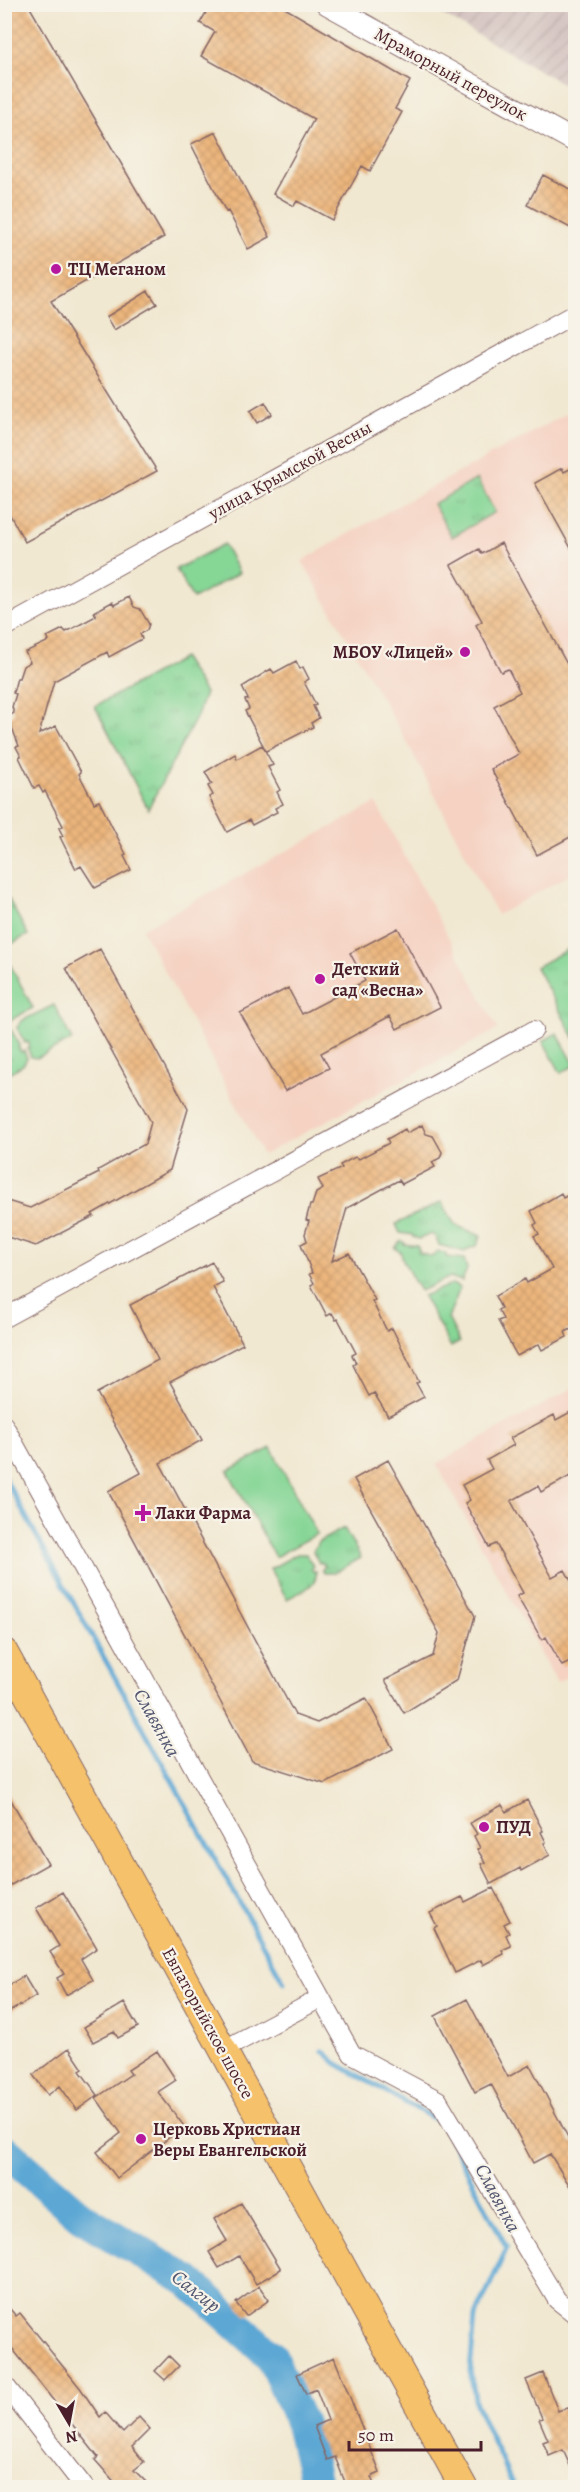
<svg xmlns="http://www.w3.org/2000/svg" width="580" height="2492" viewBox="0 0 580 2492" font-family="Alegreya,serif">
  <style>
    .built { fill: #f5d2c2 }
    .industrial { fill: url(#industrial-furrows) }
    .grass { fill: url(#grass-tufts); stroke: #687a60; stroke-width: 1.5 }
    .garden { fill: #86d696; stroke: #687a60; stroke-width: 1.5 }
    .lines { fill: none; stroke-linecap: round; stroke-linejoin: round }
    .stream { stroke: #5ca7d4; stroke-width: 5 }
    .river { stroke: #5ca7d4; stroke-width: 32 }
    .building { fill: url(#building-cross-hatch) }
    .minor-casing { stroke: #846565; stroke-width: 20 }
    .tertiary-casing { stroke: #846565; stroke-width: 23 }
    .primary-casing { stroke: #846565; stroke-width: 29 }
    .minor { stroke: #fff; stroke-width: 18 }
    .tertiary { stroke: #fff; stroke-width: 21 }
    .primary { stroke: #f5c16b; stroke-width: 27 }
    .poi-dot { fill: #b5179e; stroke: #f7f3e8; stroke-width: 2 }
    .labels { text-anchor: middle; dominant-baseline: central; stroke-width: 4.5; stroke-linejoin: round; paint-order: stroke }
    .street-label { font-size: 18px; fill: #4a1f2b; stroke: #f7f3e8 }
    .poi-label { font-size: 18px; font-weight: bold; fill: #4a1f2b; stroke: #f7f3e8; text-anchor: start }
    .water-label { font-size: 20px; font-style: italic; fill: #51556f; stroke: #f7f3e8 }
  </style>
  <defs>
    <pattern id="industrial-furrows" width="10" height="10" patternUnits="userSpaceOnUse" patternTransform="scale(1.5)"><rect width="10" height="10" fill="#d1bfbd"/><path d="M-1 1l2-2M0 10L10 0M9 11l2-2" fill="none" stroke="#b5a4a3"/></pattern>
    <pattern id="grass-tufts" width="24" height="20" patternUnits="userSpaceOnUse" patternTransform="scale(1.5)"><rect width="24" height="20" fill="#86d696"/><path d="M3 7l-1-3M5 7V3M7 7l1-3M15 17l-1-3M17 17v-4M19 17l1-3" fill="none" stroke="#75b781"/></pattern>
    <pattern id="building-cross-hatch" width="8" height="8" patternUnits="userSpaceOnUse" patternTransform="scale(1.5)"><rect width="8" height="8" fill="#ecb67d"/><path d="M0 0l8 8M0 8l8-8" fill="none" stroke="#cc9c6c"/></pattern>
  </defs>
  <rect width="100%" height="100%" fill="#f7f3e8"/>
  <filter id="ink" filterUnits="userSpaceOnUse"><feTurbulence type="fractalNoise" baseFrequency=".0167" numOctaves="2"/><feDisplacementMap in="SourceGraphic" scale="12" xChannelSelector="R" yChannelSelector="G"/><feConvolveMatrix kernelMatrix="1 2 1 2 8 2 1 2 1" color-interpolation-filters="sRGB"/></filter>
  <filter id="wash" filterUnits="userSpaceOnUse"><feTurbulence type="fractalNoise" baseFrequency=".008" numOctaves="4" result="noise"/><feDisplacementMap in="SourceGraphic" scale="24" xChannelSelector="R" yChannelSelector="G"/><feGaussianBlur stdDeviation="1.35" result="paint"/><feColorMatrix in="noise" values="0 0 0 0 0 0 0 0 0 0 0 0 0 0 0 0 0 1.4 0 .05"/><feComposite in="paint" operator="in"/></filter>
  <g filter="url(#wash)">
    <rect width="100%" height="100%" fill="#f1e8d1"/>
    <path class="built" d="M575,409V872L497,915L407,742L302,561L399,505Z
      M376,803L498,1029L263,1155L142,929Z
      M575,1387V1672L557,1683L436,1464Z"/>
    <path class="industrial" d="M426,5H575V91Z"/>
    <path class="grass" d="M477,479L495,512L452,537L433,504Z
      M183,658L205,693L197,716L148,809L95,706Z
      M8,898L28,935L11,944C3,931 1,912 8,898Z
      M575,945V1039L536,967Z
      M54,1005L72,1040L37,1058L31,1057L28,1049L30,1047L28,1042L25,1043L17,1028L21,1021Z
      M6,1029L11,1030L20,1045L18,1047L21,1052L24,1051L27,1058L23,1065L5,1075Z
      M557,1033L575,1065L561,1073L543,1041Z
      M442,1202L455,1225L481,1236L477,1246L470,1248L465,1252L439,1245L435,1236L431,1234L419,1239L413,1237V1235L400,1233L396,1224Z
      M401,1241L404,1242V1244L417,1246L420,1253L432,1257L438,1251L446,1254V1257L464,1259L467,1269L462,1281L450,1277L420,1291C415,1282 402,1262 401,1253L395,1248Z
      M452,1284L460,1288L448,1318L460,1342L451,1347L423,1296Z
      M344,1528L361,1558L334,1573H324L322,1569L325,1567L322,1562L319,1563L313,1551L318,1542Z
      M297,1554H306L313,1566L311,1568L314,1572L316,1571C318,1587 299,1592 287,1599L270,1569Z"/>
    <path class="garden" d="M224,544L239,573L193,599L176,569Z
      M5,955L33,1008L5,1023H4Z
      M271,1448L317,1534L275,1557L228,1471Z"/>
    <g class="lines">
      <path class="stream" d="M4,1477L284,1983
        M323,2051L336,2063L442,2123L507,2248L475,2317L470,2371L476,2404L514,2488"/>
      <path class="river" d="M4,2150L80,2216L188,2281L271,2356L301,2424L317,2488"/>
    </g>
    <g id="blocks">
      <path class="building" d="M4,4H28L164,237L51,301L157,471L25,542L4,504Z
        M211,4H278L410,81L395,109L402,112L370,171L362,166L332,220L297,201L294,206L273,194L314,119L201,56L215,32L200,23Z
        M216,132L270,237L248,249L228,211L226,212L191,144Z
        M543,175L576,192V231L527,205Z
        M148,291L157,304L114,330L106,317Z
        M265,402L272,414L257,423L250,411Z
        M576,466V557L535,483L562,468L564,472Z
        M501,543L568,666L576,662V834L537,855L491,769L519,754L494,706L520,692L508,669L501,672L476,625L482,621L451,565L479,549L482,554Z
        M129,597L134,607L140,609L149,624L147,630L140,634L142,639L109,657L107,652L54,681L39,734L56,726L81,772L79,774L94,803L99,801L126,854L124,856L131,870L95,888L81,866L76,869L60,837L63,836L59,828L63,826L45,791L43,793L39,786L34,788L19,757L21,756L16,747L19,746L8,717L14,713L12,707L16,694L13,693L17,678H19L23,666L30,662L25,652L49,641L47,637L63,629L66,632L96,616L94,612L112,602L114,605Z
        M296,661L300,669L303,667L309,679L304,682L316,705L313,706L319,718L311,723L313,727L266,751L245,711L249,709L245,700L248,699L242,687L271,669L274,673Z
        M262,745L273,765L268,767L280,790L277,792L283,804L275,808L277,812L252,825L249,820L227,832L209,797L213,795L208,786L212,784L205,772L235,754L237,759Z
        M398,928L440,1007L397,1029L390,1016L321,1053L329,1068L285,1091L240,1013L288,988L302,1014L365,981L350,953Z
        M100,949L188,1109L170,1170L92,1214L94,1216L36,1246L4,1236V1200L30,1208L99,1173L98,1170L145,1144L151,1122L66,968Z
        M422,1125L426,1134L433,1136L442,1152L440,1158L432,1162L435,1167L402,1184L399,1180L347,1208L332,1261L349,1253L375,1300L372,1301L387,1331L392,1328L419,1382L416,1383L424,1397L388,1416L374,1393L369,1396L353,1365L356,1363L352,1355L356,1353L338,1319L336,1320L332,1313L327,1316L311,1285L314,1283L309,1274L312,1273L301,1244L307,1241L305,1234L309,1221L306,1220L310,1205H312L316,1193L323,1189L318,1179L342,1168L340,1165L355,1157L359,1159L389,1143L387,1139L405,1129L407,1133Z
        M576,1191V1327L565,1332L567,1337L542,1350L539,1344L517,1356L498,1321L503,1319L498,1310L501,1308L495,1296L525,1279L527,1283L552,1269L534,1236L539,1234L534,1225L537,1223L531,1211L561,1193L563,1198Z
        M212,1262L223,1282L213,1287L243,1344L170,1382L202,1440L160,1463L295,1715L317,1723L366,1698L393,1749L325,1784L252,1761L108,1491L141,1473L97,1393L158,1360L130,1305Z
        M576,1409V1473L541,1492L538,1486L511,1501L552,1577L565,1570L576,1590V1659L562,1666L546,1637L542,1640L517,1596L523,1593L496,1544L489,1547L465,1503L470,1500L462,1485L492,1469L487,1460L514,1445L510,1438L554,1415L556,1420Z
        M388,1460L475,1616L457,1680L404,1713L385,1680L433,1656L439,1633L354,1479Z
        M4,1788L48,1864L4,1889Z
        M527,1800L543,1831L541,1832L546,1842L544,1843L550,1855L521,1871L520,1868L491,1884L481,1864L485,1862L477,1849L480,1848L474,1836L477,1834L470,1823L502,1805L506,1812Z
        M493,1888L510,1921L504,1924L509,1933L506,1935L511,1946L502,1950L504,1954L483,1965L481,1960L455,1973L434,1928L437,1926L430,1913L462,1897L465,1902Z
        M63,1892L97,1948L81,1959L93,1980L66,1995L57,1978L64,1974L50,1952L59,1946L36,1908Z
        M24,1976L36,1996L4,2015V1988Z
        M467,1999L508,2077L530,2065L571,2143L576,2140V2196L550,2154L533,2163L491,2084L475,2092L435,2016Z
        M124,2003L138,2027L118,2038L114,2031L93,2042L84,2027Z
        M69,2048L83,2069L80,2071L98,2095L77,2110L60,2086L48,2095L33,2075Z
        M157,2051L176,2080L158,2092L184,2126L117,2178L97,2152L121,2133L96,2098L131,2074L128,2070Z
        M241,2203L281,2269L256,2284L239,2256L219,2268L209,2252L227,2241L214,2219Z
        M259,2286L269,2300L246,2316L236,2303Z
        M4,2302L16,2316L20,2313L81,2389L100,2417L105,2412L123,2433L139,2417L150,2429L132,2447L144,2462L134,2470L151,2487H119L95,2460L98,2457L4,2338Z
        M169,2356L179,2366L165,2380L155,2371Z
        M334,2357L380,2473L371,2477L375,2487H347L335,2457L327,2460L314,2426L328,2420L316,2389L306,2394L297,2374Z
        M543,2373L558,2411L568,2407L576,2426V2479L563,2450L549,2456L543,2442L548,2440L539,2419L542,2418L526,2380Z"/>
    </g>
  </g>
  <g filter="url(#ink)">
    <use href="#blocks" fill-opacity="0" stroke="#846565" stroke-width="1.5"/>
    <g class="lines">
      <defs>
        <path id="minor" d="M4,628L576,313
          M4,1318L534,1030
          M4,1425L352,2054L438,2100L557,2300L576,2315
          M223,2050L321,1998
          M4,2384L85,2488"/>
        <path id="tertiary" d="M327,4L576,142"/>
        <path id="primary" d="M4,1652L464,2488"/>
      </defs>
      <use href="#minor" class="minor-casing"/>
      <use href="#tertiary" class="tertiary-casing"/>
      <use href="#primary" class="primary-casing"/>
      <use href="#minor" class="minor"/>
      <use href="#tertiary" class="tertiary"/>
      <use href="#primary" class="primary"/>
    </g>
  </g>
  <g class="poi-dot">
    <circle cx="56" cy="269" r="6"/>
    <circle cx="465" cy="652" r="6"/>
    <circle cx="320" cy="979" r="6"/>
    <path d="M140 1504h6v6h6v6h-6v6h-6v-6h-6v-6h6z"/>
    <circle cx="484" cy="1827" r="6"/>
    <circle cx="141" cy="2139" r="6"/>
  </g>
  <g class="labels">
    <g class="street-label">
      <text transform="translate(451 74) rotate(29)">Мраморный переулок</text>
      <text transform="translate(290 470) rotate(-29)">улица Крымской Весны</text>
      <text transform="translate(208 2023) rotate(61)">Евпаторийское шоссе</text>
    </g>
    <g class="poi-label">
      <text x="68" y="269">ТЦ Меганом</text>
      <text x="453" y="652" text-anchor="end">МБОУ «Лицей»</text>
      <text x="332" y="969">Детский<tspan x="332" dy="21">сад «Весна»</tspan></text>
      <text x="155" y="1513">Лаки Фарма</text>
      <text x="496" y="1827">ПУД</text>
      <text x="153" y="2129">Церковь Христиан<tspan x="153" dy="21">Веры Евангельской</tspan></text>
    </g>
    <g class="water-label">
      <text transform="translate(157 1723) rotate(61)">Славянка</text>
      <text transform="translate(498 2198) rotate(62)">Славянка</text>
      <text transform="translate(196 2291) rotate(38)">Салгир</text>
    </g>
  </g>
  <rect width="580" height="2492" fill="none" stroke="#f7f3e8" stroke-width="24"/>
  <g transform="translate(69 2423) rotate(170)" stroke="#f7f3e8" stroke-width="4.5" paint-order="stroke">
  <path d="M0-4.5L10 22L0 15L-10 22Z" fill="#4a1f2b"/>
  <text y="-9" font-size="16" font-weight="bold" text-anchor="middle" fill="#4a1f2b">N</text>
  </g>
  <path d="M349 2441v9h132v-9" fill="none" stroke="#4a1f2b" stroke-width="3"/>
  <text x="358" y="2441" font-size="18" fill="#4a1f2b" stroke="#f7f3e8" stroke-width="4.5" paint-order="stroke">50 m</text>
</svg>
